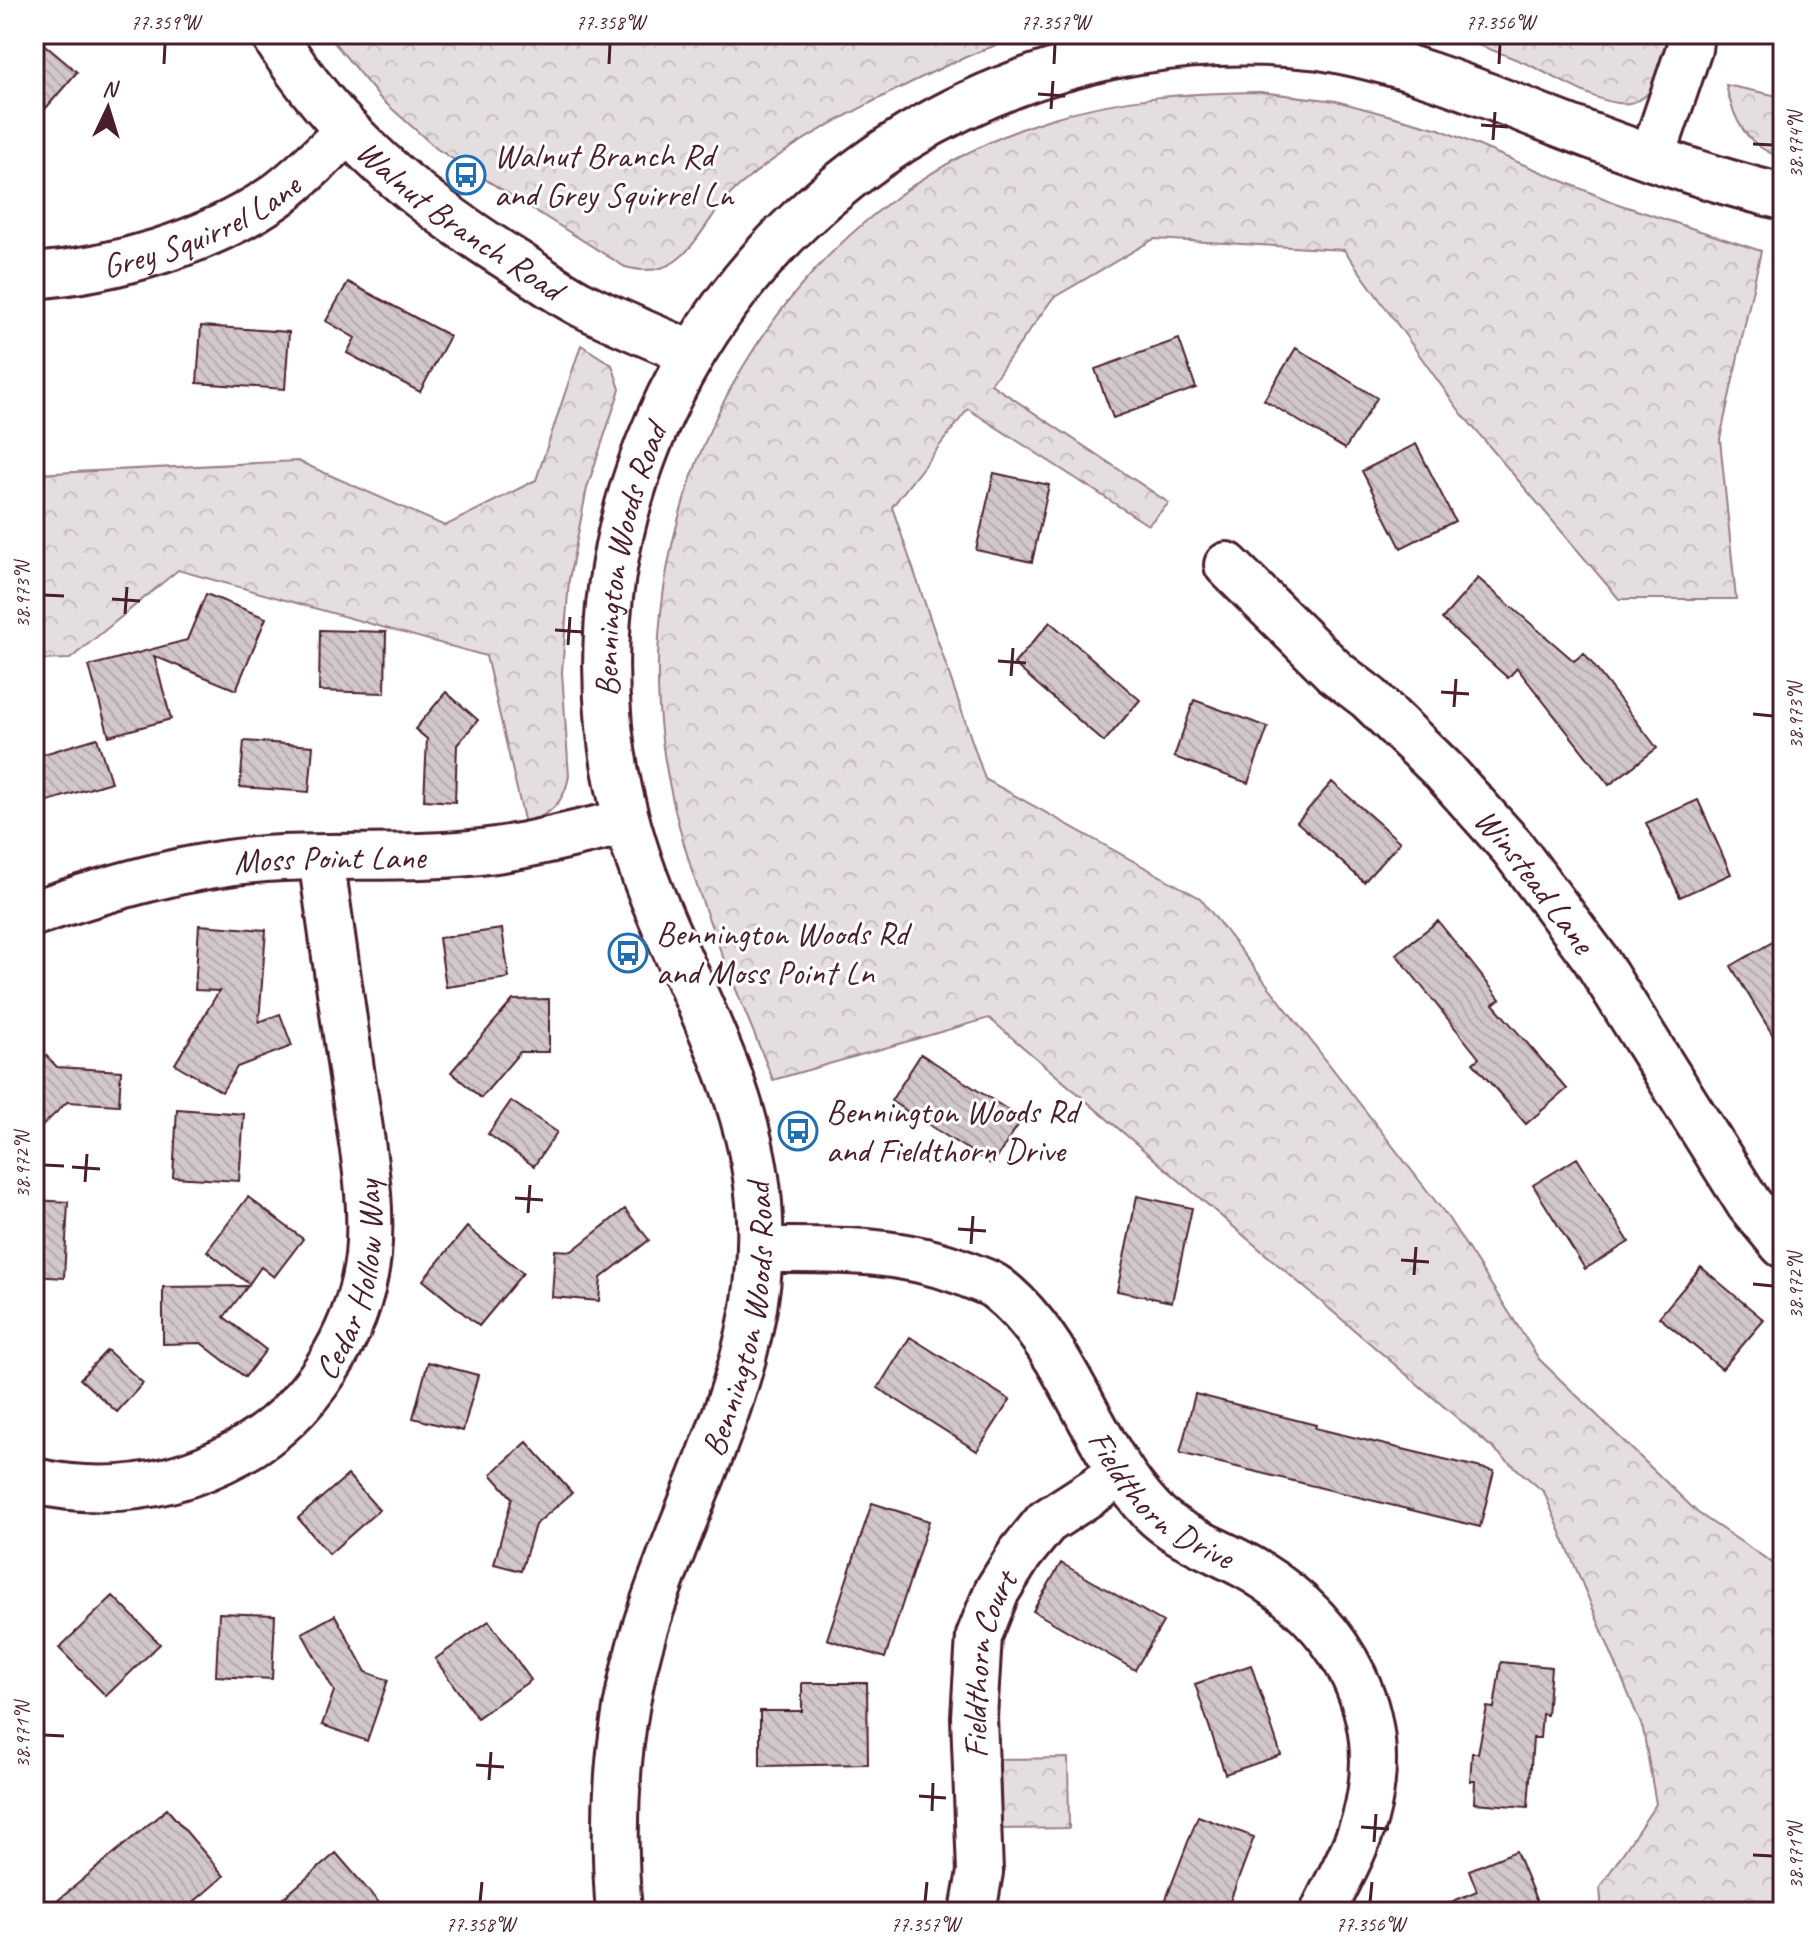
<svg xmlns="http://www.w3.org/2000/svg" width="1817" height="1946" viewBox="0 0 1817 1946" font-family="Caveat,sans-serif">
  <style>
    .park { fill: url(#park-crowns); stroke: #987e86; stroke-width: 2 }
    .building { fill: url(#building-back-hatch); stroke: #4a1f2b; stroke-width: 2 }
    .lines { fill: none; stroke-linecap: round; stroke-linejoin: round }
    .minor-casing { stroke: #4a1f2b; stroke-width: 50 }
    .minor { stroke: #fff; stroke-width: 44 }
    .ticks { fill: none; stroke: #4a1f2b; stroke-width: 3 }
    .labels { text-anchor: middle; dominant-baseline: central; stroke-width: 6; stroke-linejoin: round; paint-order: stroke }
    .poi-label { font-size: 34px; fill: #4a1f2b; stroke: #fff; text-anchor: start }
    .street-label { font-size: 34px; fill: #4a1f2b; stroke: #fff }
    .neatline { fill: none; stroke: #4a1f2b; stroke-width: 3 }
    .ticks-label { font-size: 20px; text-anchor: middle; fill: #4a1f2b }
  </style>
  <defs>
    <pattern id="park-crowns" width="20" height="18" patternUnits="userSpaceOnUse" patternTransform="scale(2)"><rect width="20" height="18" fill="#e5dee0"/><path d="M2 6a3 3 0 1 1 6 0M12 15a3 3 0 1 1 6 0" fill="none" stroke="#c6bec0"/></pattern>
    <pattern id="building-back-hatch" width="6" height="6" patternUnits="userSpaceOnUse" patternTransform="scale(2)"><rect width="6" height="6" fill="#d2c7cb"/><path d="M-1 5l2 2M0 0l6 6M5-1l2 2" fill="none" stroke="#b6aaae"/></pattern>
  </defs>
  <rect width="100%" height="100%" fill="#fff"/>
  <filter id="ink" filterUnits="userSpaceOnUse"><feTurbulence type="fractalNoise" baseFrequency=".0125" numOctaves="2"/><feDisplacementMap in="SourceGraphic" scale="16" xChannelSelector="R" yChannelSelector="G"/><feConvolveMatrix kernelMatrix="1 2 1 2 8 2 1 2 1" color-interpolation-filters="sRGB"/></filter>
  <g filter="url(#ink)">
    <path class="park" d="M327,34H1031C979,48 932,72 884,96C832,123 783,148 739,186C697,222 690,285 625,267L437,149L380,98Z
      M1443,34H1666C1658,150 1589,92 1525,63C1499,52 1471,42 1443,34Z
      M1726,85L1783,97V158C1747,147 1733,120 1726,85Z
      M1260,92L1336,101L1439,129L1615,203L1761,251L1720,439L1736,599H1619L1461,413L1344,250L1154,239L1053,298L991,384L1169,503L1148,525L968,409L892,507L985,779L1200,898L1447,1216L1539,1359L1698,1513L1783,1570V1912H1602L1600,1887L1656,1804L1643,1729L1544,1492L989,1018L773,1080C725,960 667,838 659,708C643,452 802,197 1050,119C1119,97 1189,93 1260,92Z
      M581,345L612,365L620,389L587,488L569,580L562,672L569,776C564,804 550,814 525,824L486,656L178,570L70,659L34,660V474L298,461L445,526L536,480Z
      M1068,1758L1069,1828L1001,1829L1000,1759Z"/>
    <path class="building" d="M34,36L77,72L34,122Z
      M348,282L450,336L420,392L347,353L355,338L326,321Z
      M201,326L289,332L285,389L197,383Z
      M1179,339L1196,388L1113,418L1095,369Z
      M1296,348L1377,398L1345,449L1264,400Z
      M1416,444L1455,521L1401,548L1362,471Z
      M994,473L1049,485L1032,562L976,550Z
      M1478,578L1574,661L1584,653L1657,748L1609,785L1517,668L1508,678L1442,619Z
      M206,594L266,618L236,690L154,656L171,719L109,736L89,666L187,640Z
      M1050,622L1140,700L1104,742L1014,664Z
      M320,630L386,632L385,693L319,691Z
      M446,692L478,720L457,745L455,802L424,800L427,739L415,729Z
      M1194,700L1268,727L1248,783L1174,757Z
      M97,738L111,782L45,802L34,757Z
      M244,741L313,746L309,792L240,787Z
      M1332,782L1400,842L1364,882L1297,822Z
      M1698,800L1731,874L1680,897L1646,823Z
      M1438,921L1500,999L1493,1004L1567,1089L1526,1124L1473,1063L1479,1058L1396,954Z
      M199,925L266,930L259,1022L280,1014L292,1046L237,1067L222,1092L175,1064L219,991L195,990Z
      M502,929L509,978L446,987L439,938Z
      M1783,936V1052L1731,966Z
      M549,999V1052H520L481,1098L451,1072L513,1000Z
      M34,1043L57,1067L121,1071L119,1105L67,1102L34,1134Z
      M921,1054L1022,1119L992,1165L891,1101Z
      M511,1101L557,1132L534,1166L488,1134Z
      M177,1109L244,1114L239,1181L173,1177Z
      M1577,1158L1629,1242L1585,1269L1533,1185Z
      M1137,1196L1192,1208L1172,1302L1117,1291Z
      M248,1197L303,1239L274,1277L261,1267L249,1284L207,1251Z
      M34,1200L68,1202L64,1278L34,1276Z
      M625,1209L649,1240L601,1278L599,1301L552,1297L555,1250L572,1251Z
      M467,1227L523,1273L479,1326L423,1280Z
      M1701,1267L1764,1320L1722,1369L1659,1317Z
      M248,1286L224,1317L266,1350L245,1377L201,1343L163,1344V1287Z
      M910,1337L1010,1400L977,1451L878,1388Z
      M107,1350L143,1383L117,1412L80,1379Z
      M428,1362L478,1375L463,1431L413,1418Z
      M1195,1394L1316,1425L1315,1428L1494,1471L1480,1527L1180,1453Z
      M527,1442L572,1493L535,1525L521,1571L494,1564L512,1498L491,1474Z
      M348,1475L379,1510L329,1554L298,1518Z
      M872,1503L929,1521L885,1658L827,1639Z
      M1061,1563L1163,1622L1135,1670L1033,1611Z
      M113,1596L160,1644L106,1696L59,1648Z
      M219,1613L275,1615L272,1679L216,1676Z
      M335,1615L366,1672L388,1680L367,1741L322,1725L334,1691L302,1633Z
      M489,1621L531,1680L477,1718L435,1659Z
      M1501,1662L1551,1667L1547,1715L1542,1714L1540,1738H1533L1528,1807L1474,1803L1475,1781H1470L1472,1753H1478L1487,1707L1494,1708Z
      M1251,1665L1281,1755L1225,1774L1195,1684Z
      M802,1683H867L868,1764L760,1766V1711H802Z
      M167,1809L224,1876L182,1912H44Z
      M1198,1816L1254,1837L1226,1912H1161Z
      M1516,1851L1541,1912H1428L1477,1891L1469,1870Z
      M336,1853L387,1912H267Z"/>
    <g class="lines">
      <defs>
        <g id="minor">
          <path id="s1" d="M273,34C336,135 416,200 515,262C537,276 559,293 583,305C617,322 653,337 689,352"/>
          <path d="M1652,158L1689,49L1691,34"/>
          <path id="s2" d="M34,276C115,269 205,244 273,198C299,180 323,154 347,132"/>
          <path id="s3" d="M1227,565L1335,672L1369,698L1444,771L1512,847L1594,957L1749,1204L1783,1245"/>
          <path id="s4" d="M34,913C109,888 186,865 265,859C342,854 419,861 496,850C540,844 584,831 627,822"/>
          <path id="s5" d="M761,1250C831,1250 897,1247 964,1273C974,1278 988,1281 997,1288C1027,1311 1050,1345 1068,1378C1094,1424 1115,1472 1152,1511C1179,1539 1222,1551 1256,1572C1344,1626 1393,1715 1365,1818C1356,1850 1337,1882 1323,1912"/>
          <path id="s6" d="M34,1481C106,1497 174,1488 239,1452C308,1414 359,1335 368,1256C374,1195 359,1129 351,1069C341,998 331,928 321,858"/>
          <path id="s7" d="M619,1912C611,1817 617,1720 645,1628C689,1485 772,1358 759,1203C750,1090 692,996 651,893C630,840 615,783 609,726C571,329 919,0 1320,47C1401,60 1476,91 1552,121C1627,150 1704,178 1783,197"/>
          <path id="s8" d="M973,1912L980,1872L974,1717L979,1636L997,1591L1020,1554L1046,1522L1120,1474"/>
        </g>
      </defs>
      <use href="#minor" class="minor-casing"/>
      <use href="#minor" class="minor"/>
    </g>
  </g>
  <path class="ticks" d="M164,64L165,44M609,64L610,44M1054,64L1055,44M1499,64L1500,44M1038,94L1065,96M1051,109L1053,81M1481,125L1508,127M1493,140L1495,112M1753,144L1773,145M44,595L64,596M112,599L140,601M125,614L127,587M555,630L583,632M568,645L570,617M998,661L1026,663M1011,676L1013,648M1441,692L1469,694M1454,707L1456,679M1753,714L1773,716M44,1165L64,1166M72,1167L100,1169M85,1182L87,1154M515,1198L543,1200M528,1213L530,1185M958,1229L986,1231M971,1244L973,1216M1401,1260L1429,1262M1414,1275L1416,1247M1753,1284L1773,1286M44,1735L64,1736M476,1765L504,1767M489,1780L491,1752M919,1796L946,1798M932,1811L933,1783M1361,1827L1389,1829M1374,1842L1376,1814M1753,1855L1773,1856M480,1902L482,1882M925,1902L927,1882M1370,1902L1372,1882"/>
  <defs>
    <symbol id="bus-ring" viewBox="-11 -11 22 22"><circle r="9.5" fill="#fff" stroke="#1f6fb2" stroke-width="1.5"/><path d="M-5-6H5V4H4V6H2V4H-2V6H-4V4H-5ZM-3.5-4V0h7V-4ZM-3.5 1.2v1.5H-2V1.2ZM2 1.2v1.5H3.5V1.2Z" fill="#1f6fb2"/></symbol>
  </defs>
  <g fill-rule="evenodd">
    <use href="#bus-ring" x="444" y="153" width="44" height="44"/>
    <use href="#bus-ring" x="606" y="931" width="44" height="44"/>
    <use href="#bus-ring" x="776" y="1109" width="44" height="44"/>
  </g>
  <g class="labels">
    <g class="poi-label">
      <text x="494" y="155">Walnut Branch Rd<tspan x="494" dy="39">and Grey Squirrel Ln</tspan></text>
      <text x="656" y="933">Bennington Woods Rd<tspan x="656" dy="39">and Moss Point Ln</tspan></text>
      <text x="826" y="1111">Bennington Woods Rd<tspan x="826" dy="39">and Fieldthorn Drive</tspan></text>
    </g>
    <g class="street-label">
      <text stroke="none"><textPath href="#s1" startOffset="266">Walnut Branch Road</textPath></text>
      <text stroke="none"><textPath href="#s2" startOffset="176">Grey Squirrel Lane</textPath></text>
      <text stroke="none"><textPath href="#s7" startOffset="1402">Bennington Woods Road</textPath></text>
      <text stroke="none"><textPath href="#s4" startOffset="302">Moss Point Lane</textPath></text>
      <text stroke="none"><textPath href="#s3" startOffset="442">Winstead Lane</textPath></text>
      <text stroke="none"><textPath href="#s6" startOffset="428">Cedar Hollow Way</textPath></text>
      <text stroke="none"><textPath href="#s7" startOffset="612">Bennington Woods Road</textPath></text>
      <text stroke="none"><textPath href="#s5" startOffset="514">Fieldthorn Drive</textPath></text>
      <text stroke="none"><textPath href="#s8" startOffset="250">Fieldthorn Court</textPath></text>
    </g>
  </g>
  <rect width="1817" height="1946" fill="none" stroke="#fff" stroke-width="88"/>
  <g transform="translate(108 108) rotate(4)" stroke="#ffffff" stroke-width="6" paint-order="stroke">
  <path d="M0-6L14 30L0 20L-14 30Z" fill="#4a1f2b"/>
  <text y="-12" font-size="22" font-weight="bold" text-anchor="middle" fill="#4a1f2b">N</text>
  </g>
  <rect x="44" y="44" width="1729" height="1858" class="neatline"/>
  <g class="ticks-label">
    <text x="165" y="29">77.359°W</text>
    <text x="610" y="29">77.358°W</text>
    <text x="1055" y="29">77.357°W</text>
    <text x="1500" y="29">77.356°W</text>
    <text transform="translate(1795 145) rotate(-90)" y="7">38.974°N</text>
    <text transform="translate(22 595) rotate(-90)" y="7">38.973°N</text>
    <text transform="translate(1795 716) rotate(-90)" y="7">38.973°N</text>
    <text transform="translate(22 1165) rotate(-90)" y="7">38.972°N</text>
    <text transform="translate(1795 1286) rotate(-90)" y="7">38.972°N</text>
    <text transform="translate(22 1735) rotate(-90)" y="7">38.971°N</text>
    <text transform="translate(1795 1856) rotate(-90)" y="7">38.971°N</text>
    <text x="480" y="1931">77.358°W</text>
    <text x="925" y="1931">77.357°W</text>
    <text x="1370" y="1931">77.356°W</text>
  </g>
</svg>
